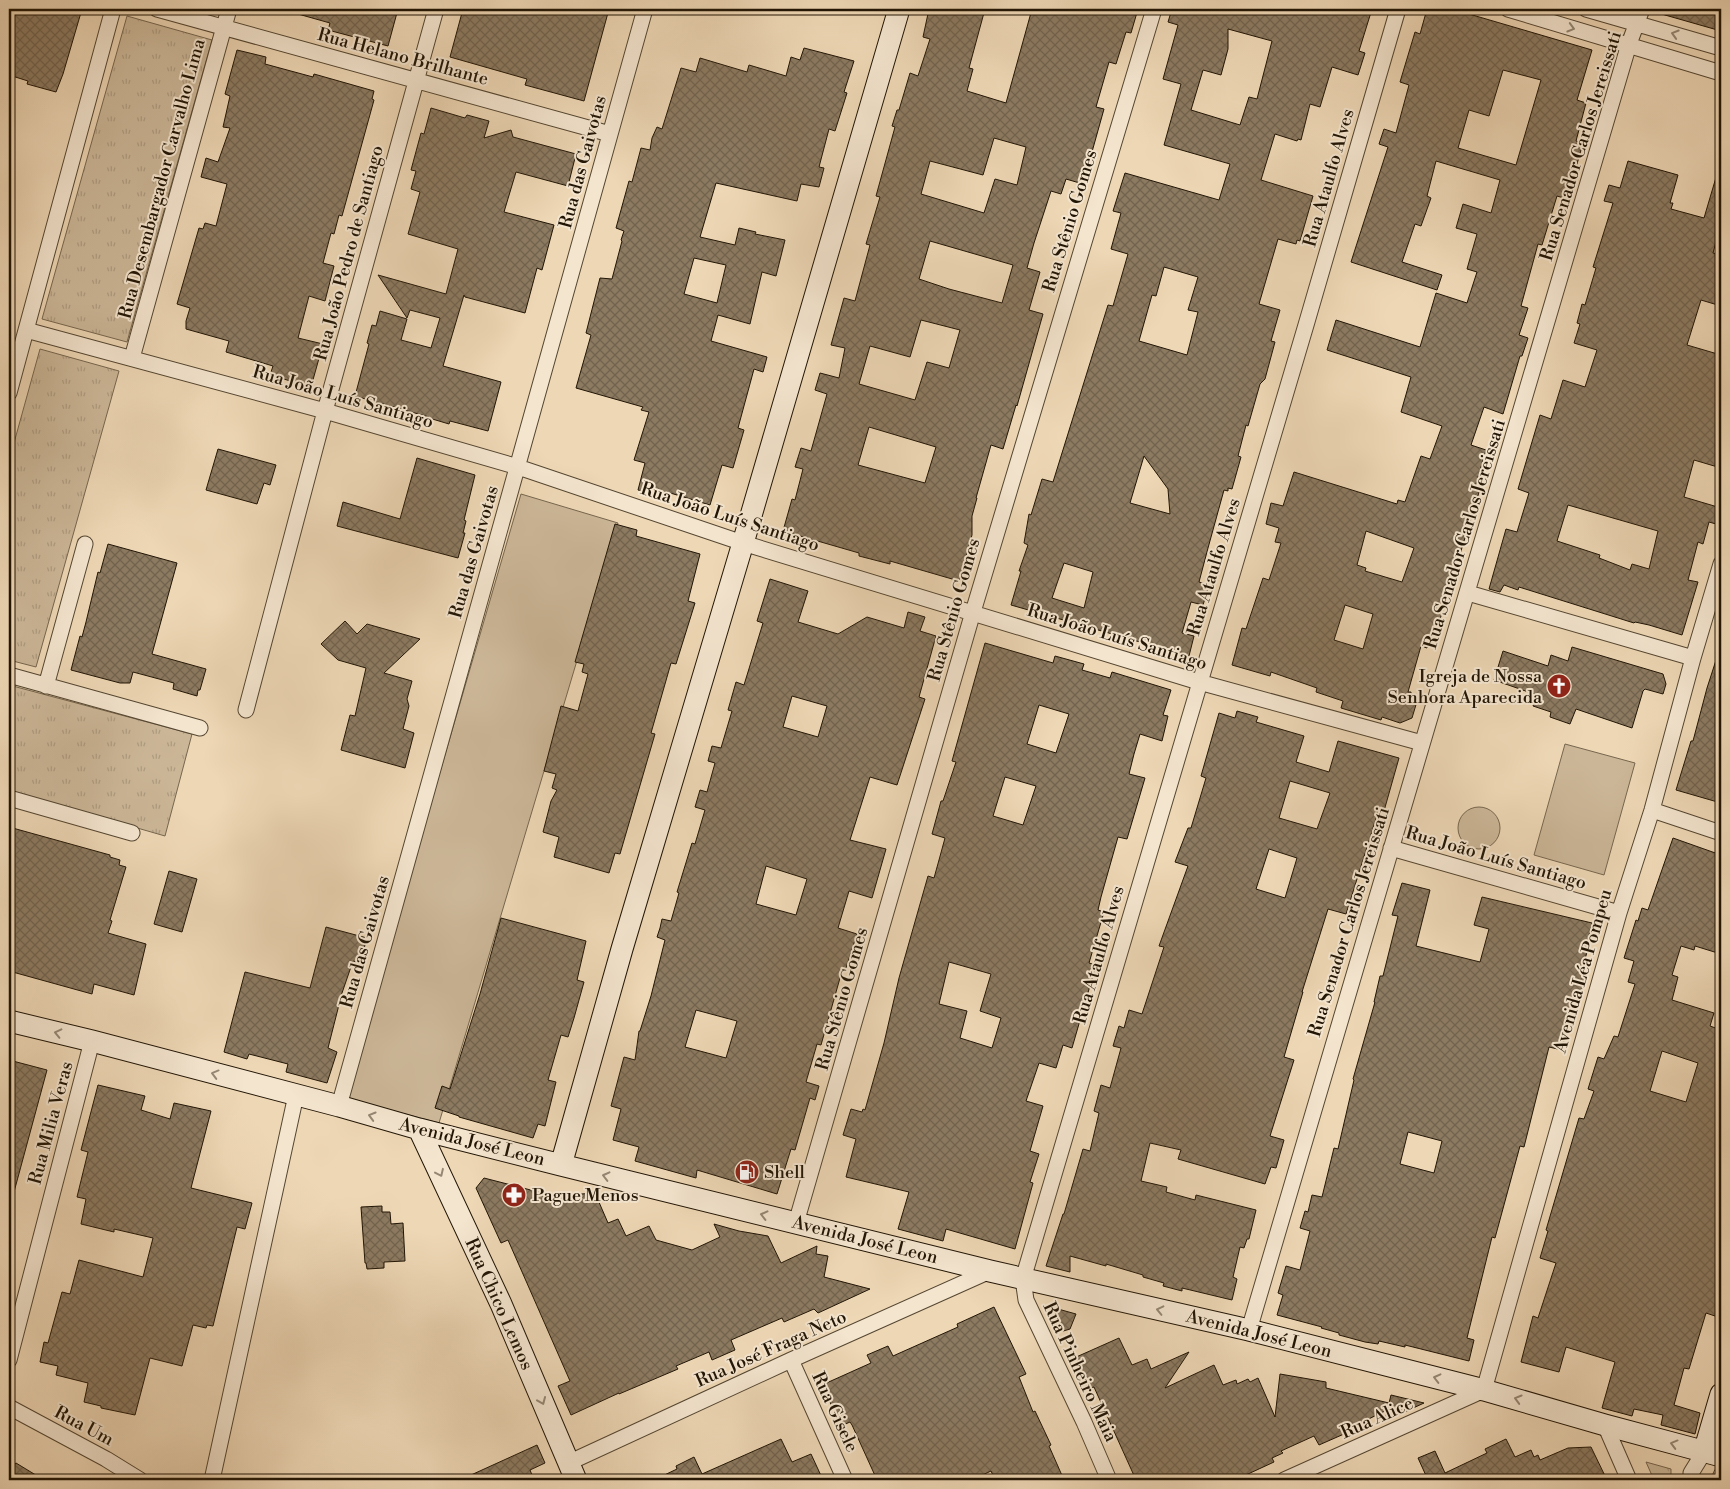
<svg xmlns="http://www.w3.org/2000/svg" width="1730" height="1489" viewBox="0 0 1730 1489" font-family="'Libre Bodoni',serif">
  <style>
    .green { fill: #cbb697; stroke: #76664e }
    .park { fill: url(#park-tufts); stroke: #76664e }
    .building { fill: url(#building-cross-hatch); stroke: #211505; fill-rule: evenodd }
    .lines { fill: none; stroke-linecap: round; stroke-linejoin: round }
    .street-casing { stroke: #544631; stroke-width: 17 }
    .secondary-casing { stroke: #211505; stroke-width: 23 }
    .street { stroke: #f4e5cf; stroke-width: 15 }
    .secondary { stroke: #f4e5cf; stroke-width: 21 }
    .oneway { stroke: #958774 }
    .labels { text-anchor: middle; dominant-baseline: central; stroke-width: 4; stroke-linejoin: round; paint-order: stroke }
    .street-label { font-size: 18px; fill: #211505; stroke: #f4e5cf }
    .poi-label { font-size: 18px; fill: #211505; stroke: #f4e5cf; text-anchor: start }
  </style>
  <defs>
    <pattern id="park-tufts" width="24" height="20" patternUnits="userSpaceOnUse" patternTransform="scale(1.25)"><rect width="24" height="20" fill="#cbb697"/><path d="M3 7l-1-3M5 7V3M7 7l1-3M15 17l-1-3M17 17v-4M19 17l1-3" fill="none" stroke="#ae9c81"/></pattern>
    <pattern id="building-cross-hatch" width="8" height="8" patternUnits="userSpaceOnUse" patternTransform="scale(1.25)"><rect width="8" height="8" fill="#8c7a61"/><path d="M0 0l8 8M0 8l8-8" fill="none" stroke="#72634e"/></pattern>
  </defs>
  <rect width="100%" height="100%" fill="#eed7b5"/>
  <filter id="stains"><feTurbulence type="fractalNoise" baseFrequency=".004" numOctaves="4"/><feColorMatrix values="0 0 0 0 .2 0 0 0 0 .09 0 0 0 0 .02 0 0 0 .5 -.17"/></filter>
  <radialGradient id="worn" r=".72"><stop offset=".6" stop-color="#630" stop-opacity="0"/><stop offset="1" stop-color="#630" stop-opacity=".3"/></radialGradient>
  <path class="green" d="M521,494L618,523L439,1123L345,1098Z
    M1565,744L1635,763L1604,875L1534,855Z
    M1458 828a21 21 0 1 1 42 0a21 21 0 1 1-42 0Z"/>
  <path class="park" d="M127,16L212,40L127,342L42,319Z
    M40,349L119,371L36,667L9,660V461Z
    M9,685L192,734L165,836L9,791Z
    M1646,1462L1671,1469V1480H1654Z"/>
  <path class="building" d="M14,9H82L63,74L56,92L27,84L28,81L9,75V39L13,24H10Z
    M298,9H398L388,46L328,30L330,23L298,14Z
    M463,9H609L584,101L525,85L527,79L450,57Z
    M929,9H985L969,68L973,69L967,91L1006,103L1032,9H1138L1131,33L1126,32L1116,64L1109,62L1096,107L1104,109L1083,184L1066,179L1061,194L1051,191L1034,243L1027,268L1040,272L1029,310L1043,314L1017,406L1016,405L1003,449L991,445L976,498H977L972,516V535L959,581L890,561V564L859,556V553L783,531L792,499L795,500L803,469L795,467L801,448L811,451L827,394L815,390L820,373L839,378L845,348L831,345L844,298L855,301L870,245L866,244L880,197L876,196L895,127L892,126L897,110H899L910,73L918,76L930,39L923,37ZM994,138L1026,147L1017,185L995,179L984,213L921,194L930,161L983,175ZM930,241L1013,265L1002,303L949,289L919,279ZM921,320L960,330L949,368L927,362L915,400L859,384L870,346L910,357ZM869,427L936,447L925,483L858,465Z
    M1172,9H1372L1359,51L1365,53L1358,75L1332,67L1320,107L1310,104L1301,140L1298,139L1297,141L1275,134L1261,180L1313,196L1300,241L1297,240L1296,244L1278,239L1259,304L1280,310L1271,341L1275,342L1265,379L1260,384L1248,426L1246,425L1238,456L1241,457L1232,489L1228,488V491L1224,490L1208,548L1199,582L1209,585L1203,605L1191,602L1182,633L1194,636L1189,656L1011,605L1021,571H1019L1028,545L1024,543L1029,514L1031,515L1042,479L1053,482L1108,305L1113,306L1128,254L1111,249L1121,213L1113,211L1125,173L1219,200L1230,164L1164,145L1181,84L1163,79L1178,25L1168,22ZM1228,29L1272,41L1257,99L1249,97L1240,125L1191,110L1203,70L1221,75L1228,49ZM1164,267L1198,277L1188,310L1198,312L1187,355L1139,341L1152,295L1156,296ZM1144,456L1168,489L1170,514L1130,503ZM1064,563L1093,572L1084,608L1052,598Z
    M1427,9H1452L1592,50L1577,100L1586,103L1576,141L1583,143L1567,199L1557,196L1542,245L1538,244L1521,306L1528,308L1519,335L1528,338L1522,356H1520L1503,414L1484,407L1471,445L1486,450L1475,487L1480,489L1437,629L1433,628L1427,648L1421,646L1408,692H1411V695L1418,698L1412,718L1400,723L1382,717L1381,720L1341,708L1343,701L1316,692L1317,688L1271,672L1270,676L1232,665L1242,628L1246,629L1263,578L1269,580L1281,543L1275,542L1279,528L1266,524L1271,503L1283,506L1294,472L1397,504L1398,500L1405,502L1421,456L1430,459L1442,426L1401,412L1411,377L1327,350L1336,320L1420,347L1436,293L1467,303L1477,272L1467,269L1477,234L1456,228L1463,204L1491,213L1500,180L1436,161L1427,196L1431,198L1421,226L1415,224L1402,262L1442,275L1437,290L1351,262L1388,147L1379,144L1384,129L1396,133L1409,85L1400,82L1415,32L1420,34ZM1503,70L1541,80L1516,165L1458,148L1469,110L1489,116ZM1366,531L1414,548L1402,582L1365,571L1366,568L1357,565ZM1345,605L1373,614L1363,649L1334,640Z
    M1659,9H1721V31L1658,13Z
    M804,48L854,61L844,92L847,93L835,131L829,129L819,167L824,168L819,187L801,184L797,201L716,183L700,237L735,245L739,228L756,232L755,234L785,240L776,276L762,272L750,324L718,315L711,341L767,357L763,372L754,369L738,428L744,430L733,468L722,465L710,505L667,492L664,500L643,494L644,492L638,490L645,463L634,460L649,412L641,410L643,407L576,388L591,335L586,333L600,278L612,279L622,241L621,240L624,231L616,228L629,181L632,182L641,148L650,150L652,138L657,127L662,129L681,68L696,72L700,58L747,72L749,65L786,76L791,57L800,60ZM694,258L726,265L717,303L684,294Z
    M237,50L266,57L265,64L313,77L314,74L374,91L372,99L374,100L342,216L339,215L334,234L331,233L323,263L334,266L325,301L309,296L298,338L323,344L311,387L270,375L273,366L226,352L229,341L186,329V321L190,308L177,304L199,228L203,229L205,223L216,226L227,184L201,177L206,158L218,162L230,128L223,127L230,96L225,94Z
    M431,108L465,118L467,115L489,121L484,138L511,130L513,137L576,154L568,186L516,172L504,212L554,225L542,270L537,268L525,313L465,297L464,295L443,366L501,382L488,431L450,421L449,424L429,418V417L355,396L369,344L367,343L372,325L376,326L380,311L407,319L401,340L431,348L440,318L410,310L407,318L378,275L446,294L458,249L408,234L420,192L411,189L416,171L411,170L421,133L424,134Z
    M1628,161L1678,175L1670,203H1673L1671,209L1704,218L1717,174L1721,175V223L1713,253L1721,255V306L1701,300L1687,345L1721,355V468L1694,460L1684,497L1721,508L1716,524L1709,522L1703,544L1698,542L1688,580L1698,582L1682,635L1649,625L1635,622L1634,623L1519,587L1518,590L1504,585L1500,592L1489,589L1506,529L1517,532L1529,493L1518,489L1540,415L1551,419L1563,380L1585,387L1597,350L1574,343L1580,324L1577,323L1582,304L1585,305L1596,268L1593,267L1613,203L1604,201L1609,185L1620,188ZM1568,505L1658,531L1649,569L1632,564L1630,570L1599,558L1600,555L1557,541Z
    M218,449L276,465L270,485L264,483L257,504L206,490Z
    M417,458L475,475L464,520L466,521L463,533H465L458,558L337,526L343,502L400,519Z
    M615,524L637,530L636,536L700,554L688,601L695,603L676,664L671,663L651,733L655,734L620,854L615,853L609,873L554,857L559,837L543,832L551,801L557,790L552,788L556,774L544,771L561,706L578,711L588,674L582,672L584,664L575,662Z
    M108,544L177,563L152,654L206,669L200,690H198L197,696L173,689L174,683L133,672L130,683H120L71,670L80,636L82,637L86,622L98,572L100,573Z
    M770,579L808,591L798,622L838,634L867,617L904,628L908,612L925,617L920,631L936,636L919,697L925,699L897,785L870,777L850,840L886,849L872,898L849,891L838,928L857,934L845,971H842L821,1045L817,1044L806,1082L819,1086L815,1100L810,1098L795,1150L791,1149L777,1194L697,1170L696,1178L635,1161L639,1147L613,1140L621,1109L611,1106L624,1057L635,1060L639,1031H640L651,996L665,940L657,937L660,928L662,919L671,921L679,893L677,892L692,843L695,844L705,810L695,807L700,790L707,792L715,763L708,761L712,746L721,748L732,711L728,710L736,682L744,685L763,623L757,621ZM792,696L827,706L818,737L783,727ZM766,866L807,879L796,915L756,904ZM696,1010L737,1021L726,1058L685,1047Z
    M345,621L357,634L367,624L420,639L384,673L412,681L407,699L409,706L403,729L414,733L405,768L341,750L350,715L355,716L366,668L338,660L321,644Z
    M985,643L1053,663L1055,656L1084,664L1082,670L1110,678L1112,672L1171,690L1163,715L1168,716L1162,741L1140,734L1134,754L1129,774L1145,778L1127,839L1118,837L1101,897L1098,910L1104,912L1089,963L1096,965L1072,1048L1063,1045L1056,1068L1039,1063L1026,1101L1043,1106L1030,1151L1039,1154L1030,1182L1033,1183L1015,1249L946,1229L943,1241L898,1229L909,1192L846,1177L856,1139L843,1135L851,1109L862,1112L863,1109L865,1110L884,1043L899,978L928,876L934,878L939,860L945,838L932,834L941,801H943L956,762L952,761ZM1039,705L1069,714L1056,753L1027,744ZM1005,777L1036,786L1023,825L993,816ZM949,962L991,974L980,1011L1001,1018L992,1048L960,1038L967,1011L939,1004Z
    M1572,647L1663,674L1666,684L1663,694L1645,689L1643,691L1632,728L1576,709L1570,724L1550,717L1551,712L1533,706L1537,695L1494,680L1503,651L1548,666L1551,655L1568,661Z
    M1718,654L1721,655V803L1676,790L1691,741H1693L1707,688Z
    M1237,711L1258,717L1256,722L1304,736L1296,762L1329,772L1338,741L1399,758L1384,811L1379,809L1346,914L1328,909L1302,992H1303L1284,1057L1294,1060L1270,1136L1284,1140L1276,1168L1271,1167L1265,1184L1178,1159L1181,1150L1150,1143L1141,1181L1167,1187L1166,1192L1195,1200L1196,1195L1256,1210L1249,1239H1247L1244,1248L1240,1247L1233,1277L1237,1279L1232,1300L1182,1288V1291L1163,1286L1164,1283L1143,1277V1275L1106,1264V1266L1070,1256V1272L1046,1266L1063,1214H1064L1083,1149L1090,1151L1099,1113L1094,1111L1101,1085L1110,1088L1121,1048L1113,1046L1119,1026L1124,1028L1129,1010L1142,1014L1164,947L1159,946L1188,866L1175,862L1188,828H1191L1206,778L1201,776L1219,713L1235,718ZM1290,781L1330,793L1317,829L1279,818ZM1269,849L1297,858L1285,898L1256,889Z
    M9,827L110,855V857L120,860L119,865L126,867L110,920L112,921L108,933L146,944L134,995L94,984L92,994L9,971Z
    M1673,838L1721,855V954L1695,946L1694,950L1681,946L1672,975L1678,977L1672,1000L1714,1013L1710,1026L1721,1030V1318L1706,1313L1689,1369L1684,1368L1674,1405L1700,1413L1695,1434L1661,1425L1663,1415L1634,1409L1632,1416L1602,1408L1615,1362L1566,1347L1559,1372L1521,1362L1533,1316L1538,1318L1556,1263L1540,1258L1548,1231L1546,1230L1579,1118L1584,1119L1594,1091L1588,1089L1598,1057L1604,1059L1614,1036L1618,1037L1635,984L1628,982L1634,961L1624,958L1636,920L1638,921L1642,908L1648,910ZM1662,1051L1698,1063L1686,1102L1650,1091Z
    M169,871L197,879L182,932L154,924Z
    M1402,883L1430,890L1416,946L1480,962L1489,929L1474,925L1482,897L1592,923L1585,951L1587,952L1581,974L1586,976L1575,1013L1570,1011L1562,1050L1549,1047L1524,1147L1520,1146L1495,1238L1492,1237L1467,1338L1474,1340L1469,1361L1405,1345V1347L1379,1341L1378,1344L1365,1342L1339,1335V1333L1321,1328L1322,1327L1277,1315L1283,1295L1278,1293L1286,1266L1300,1270L1310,1231L1300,1228L1305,1211L1308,1212L1312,1195L1322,1197L1334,1148L1338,1149L1354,1080L1353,1079L1375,1002H1374L1380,976H1383L1398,916L1392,915ZM1408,1132L1442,1141L1434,1173L1400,1164Z
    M501,918L586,941L577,980L584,982L574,1018L568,1037L561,1035L548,1080L556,1082L545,1126L538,1124L533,1138L459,1117V1116L435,1108L442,1086L450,1089L480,994Z
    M326,927L367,938L360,963L353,961L342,993L328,1048L337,1052L327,1083L286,1072L288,1064L249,1054L247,1059L224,1052L245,972L310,988Z
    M9,1060L47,1070L14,1192H9Z
    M98,1085L145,1096L141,1110L170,1119L174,1103L211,1111L191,1188L252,1203L245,1229L237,1227L213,1326L207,1325L206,1328L193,1325L182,1366L150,1358L135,1415L101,1408V1406L84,1402L88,1383L56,1375L58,1366L40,1362L44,1342L48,1343L62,1292L70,1294L79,1260L143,1277L153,1238L114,1229V1232L81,1224L86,1199L77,1197L88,1152L81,1150Z
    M484,1178L554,1196L595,1193L608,1223L618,1219L626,1236L649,1226L656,1240L692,1250L720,1237L714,1224L739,1231L768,1236L781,1263L817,1246L816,1254L828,1256L824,1277L870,1289L818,1313L814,1309L784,1322L782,1318L731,1340L735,1350L712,1360L709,1352L676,1366L678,1369L619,1394V1393L571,1415L558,1386L570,1381L508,1240L501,1243L476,1188Z
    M382,1206V1212H390L391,1224L403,1223L405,1261L384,1262V1268L367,1269L366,1263H365L361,1207Z
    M994,1307L1026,1374L1019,1377L1033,1412L1035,1411L1051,1445L1049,1446L1064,1480H995L991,1471L972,1480H877L852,1425L850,1422L841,1426L822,1385L871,1363L867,1355L888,1346L893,1356L958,1327L957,1324Z
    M1058,1309L1076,1314L1070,1329L1060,1332L1054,1318Z
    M1119,1338L1132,1365L1147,1359L1151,1369L1189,1352L1165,1388L1214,1365L1223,1385L1236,1380L1237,1384L1248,1379L1250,1382L1258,1378L1275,1417L1280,1374L1326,1382V1388L1389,1403L1391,1395L1424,1403L1385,1421L1387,1410L1342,1432L1344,1434L1319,1445L1314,1436L1281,1451L1283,1453L1272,1458L1274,1462L1235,1480H1136L1094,1387L1088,1389L1074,1358Z
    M781,1439L792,1462L811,1454L823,1480H654L677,1469L676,1466L694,1457L702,1474Z
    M1506,1439L1515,1457L1531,1450L1534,1457L1538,1455L1540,1460L1568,1448L1591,1447L1607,1480H1428L1418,1458L1435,1451L1445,1473L1487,1453L1485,1449Z
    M537,1445L545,1463L530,1470L534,1480H460Z
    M16,1463L44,1480H9V1468Z"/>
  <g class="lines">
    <defs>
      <path id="street" d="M157,9L610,134
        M1508,9L1721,73
        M1586,9L1721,48
        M26,330L325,411L518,467L743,543L1199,682L1422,743
        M132,358L229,9
        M9,393L113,9
        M1468,593L1693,658
        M9,675L200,728
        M46,686L85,544
        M246,710L325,411L436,9
        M9,798L132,833
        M1652,810L1721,833
        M1391,848L1619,913
        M339,1106L645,9
        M796,1223L973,612L1154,9
        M1249,1330L1629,44L1642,9
        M9,1360L92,1041
        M791,1360L845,1480
        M9,1407L106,1459L140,1480
        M1605,1425L1629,1480
        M568,1463L791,1360L990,1271
        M212,1480L296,1095
        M1109,1480L1084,1422L1026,1300L1023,1279L1306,325L1398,9
        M1284,1480L1484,1390L1619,913L1652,810L1693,658L1721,564
        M1691,1480V1473L1704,1452
        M1720,1480L1721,1475"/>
      <path id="secondary" d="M9,1021L92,1041L339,1106L419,1129L561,1165L990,1271L1249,1330L1484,1390L1605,1425L1721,1456
        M419,1129L501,1304L576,1480
        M561,1165L622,949L743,543L899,9
        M1704,1452L1721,1394"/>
    </defs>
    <use href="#street" class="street-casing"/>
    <use href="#secondary" class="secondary-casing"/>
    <use href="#street" class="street"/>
    <use href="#secondary" class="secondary"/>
  </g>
  <defs><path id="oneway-chevron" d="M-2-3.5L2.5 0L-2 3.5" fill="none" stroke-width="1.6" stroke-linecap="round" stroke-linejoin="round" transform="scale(1.25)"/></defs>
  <g class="oneway">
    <use href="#oneway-chevron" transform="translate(1571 28) rotate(16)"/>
    <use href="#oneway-chevron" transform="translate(1675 34) rotate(-163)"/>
    <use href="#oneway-chevron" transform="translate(58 1033) rotate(-167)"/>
    <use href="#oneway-chevron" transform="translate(215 1074) rotate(-165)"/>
    <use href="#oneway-chevron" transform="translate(372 1116) rotate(-164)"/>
    <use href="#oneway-chevron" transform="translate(440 1173) rotate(65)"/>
    <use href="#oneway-chevron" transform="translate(606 1176) rotate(-166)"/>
    <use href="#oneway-chevron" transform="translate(764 1215) rotate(-166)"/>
    <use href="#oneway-chevron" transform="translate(1160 1310) rotate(-167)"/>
    <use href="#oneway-chevron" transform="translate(1437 1378) rotate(-166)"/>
    <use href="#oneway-chevron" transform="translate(1518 1399) rotate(-164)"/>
    <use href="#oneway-chevron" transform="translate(542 1401) rotate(67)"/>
    <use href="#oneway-chevron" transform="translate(1674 1444) rotate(-165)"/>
  </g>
  <defs>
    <symbol id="church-disc" viewBox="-11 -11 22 22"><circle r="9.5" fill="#8f2418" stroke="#f4e5cf"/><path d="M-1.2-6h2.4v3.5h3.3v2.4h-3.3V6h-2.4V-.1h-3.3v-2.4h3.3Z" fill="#fff"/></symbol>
    <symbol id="fuel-disc" viewBox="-11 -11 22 22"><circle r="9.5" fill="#8f2418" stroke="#f4e5cf"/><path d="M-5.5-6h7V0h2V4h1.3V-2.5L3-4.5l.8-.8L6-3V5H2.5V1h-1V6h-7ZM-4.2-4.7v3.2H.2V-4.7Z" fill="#fff"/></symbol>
    <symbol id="pharmacy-disc" viewBox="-11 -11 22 22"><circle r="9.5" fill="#8f2418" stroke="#f4e5cf"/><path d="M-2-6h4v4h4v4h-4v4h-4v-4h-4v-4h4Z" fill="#fff"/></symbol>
  </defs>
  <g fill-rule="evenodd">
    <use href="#church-disc" x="1545" y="672" width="28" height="28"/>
    <use href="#fuel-disc" x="733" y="1158" width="28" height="28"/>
    <use href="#pharmacy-disc" x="500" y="1181" width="28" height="28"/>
  </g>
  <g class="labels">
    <g class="street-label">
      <text transform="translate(403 57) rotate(15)">Rua Helano Brilhante</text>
      <text transform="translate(1581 146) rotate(-73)">Rua Senador Carlos Jereissati</text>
      <text transform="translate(583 162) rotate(-75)">Rua das Gaivotas</text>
      <text transform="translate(1329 178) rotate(-74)">Rua Ataulfo Alves</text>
      <text transform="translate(162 179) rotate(-75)">Rua Desembargador Carvalho Lima</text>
      <text transform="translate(1070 221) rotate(-73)">Rua Stênio Gomes</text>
      <text transform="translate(349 253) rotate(-75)">Rua João Pedro de Santiago</text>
      <text transform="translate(343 397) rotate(16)">Rua João Luís Santiago</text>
      <text transform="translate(730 517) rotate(18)">Rua João Luís Santiago</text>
      <text transform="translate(1465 534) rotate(-73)">Rua Senador Carlos Jereissati</text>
      <text transform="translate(474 552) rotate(-74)">Rua das Gaivotas</text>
      <text transform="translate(1214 567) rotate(-73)">Rua Ataulfo Alves</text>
      <text transform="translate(954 610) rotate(-74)">Rua Stênio Gomes</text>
      <text transform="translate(1117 637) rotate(17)">Rua João Luís Santiago</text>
      <text transform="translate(1496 858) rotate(16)">Rua João Luís Santiago</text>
      <text transform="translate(1349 922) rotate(-73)">Rua Senador Carlos Jereissati</text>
      <text transform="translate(365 942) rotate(-74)">Rua das Gaivotas</text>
      <text transform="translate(1099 955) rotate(-74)">Rua Ataulfo Alves</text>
      <text transform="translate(1583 971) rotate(-74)">Avenida Léa Pompeu</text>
      <text transform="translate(842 999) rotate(-74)">Rua Stênio Gomes</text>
      <text transform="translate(51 1123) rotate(-75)">Rua Milia Veras</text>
      <text transform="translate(472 1142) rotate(14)">Avenida José Leon</text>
      <text transform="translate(865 1240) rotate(14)">Avenida José Leon</text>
      <text transform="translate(499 1304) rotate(66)">Rua Chico Lemos</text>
      <text transform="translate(1259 1334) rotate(14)">Avenida José Leon</text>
      <text transform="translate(771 1349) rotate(-24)">Rua José Fraga Neto</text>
      <text transform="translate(1080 1372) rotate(65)">Rua Pinheiro Maia</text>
      <text transform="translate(835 1412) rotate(65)">Rua Gisele</text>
      <text transform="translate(1377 1418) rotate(-24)">Rua Alice</text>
      <text transform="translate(84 1426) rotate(28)">Rua Um</text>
    </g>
    <g class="poi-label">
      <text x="1542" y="676" text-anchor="end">Igreja de Nossa<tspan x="1542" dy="21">Senhora Aparecida</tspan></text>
      <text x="764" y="1172">Shell</text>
      <text x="532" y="1195">Pague Menos</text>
    </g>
  </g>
  <rect width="1730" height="1489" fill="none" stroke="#eed7b5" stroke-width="30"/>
  <rect x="10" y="10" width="1710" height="1469" fill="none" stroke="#211505" stroke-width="2.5"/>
  <rect x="15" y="15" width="1700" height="1459" fill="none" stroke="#211505"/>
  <rect width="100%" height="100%" filter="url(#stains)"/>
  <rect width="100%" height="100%" fill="url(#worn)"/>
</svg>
